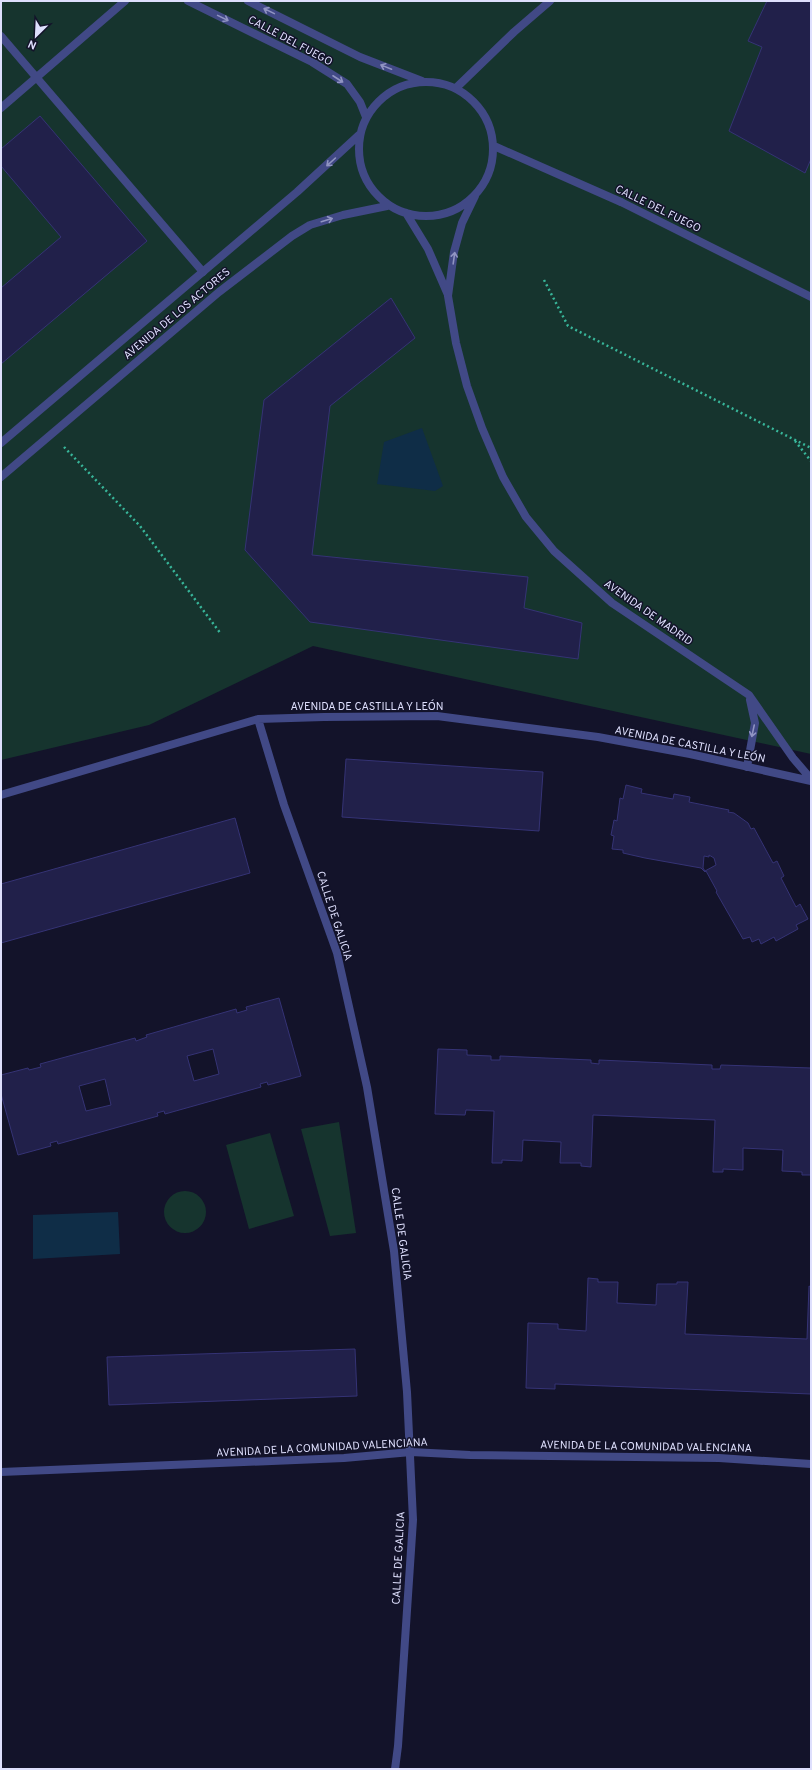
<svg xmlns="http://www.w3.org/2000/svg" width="812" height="1770" viewBox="0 0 812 1770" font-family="Overpass,sans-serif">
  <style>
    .green { fill: #16342e }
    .water { fill: #0f2d47 }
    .building { fill: #21204a; stroke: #353375; fill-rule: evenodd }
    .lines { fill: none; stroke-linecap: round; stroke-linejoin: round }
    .path { stroke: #38b69a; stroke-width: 2.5; stroke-dasharray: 2 3; stroke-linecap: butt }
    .service { stroke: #414986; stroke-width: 8 }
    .pedestrian { stroke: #414986; stroke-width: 8 }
    .minor { stroke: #414986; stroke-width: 8 }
    .oneway { stroke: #9094c2 }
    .labels { text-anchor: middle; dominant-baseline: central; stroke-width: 3; stroke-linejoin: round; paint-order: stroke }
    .street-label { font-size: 11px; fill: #dedffd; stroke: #13132a }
  </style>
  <rect width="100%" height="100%" fill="#13132a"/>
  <path class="green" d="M1,1H811V754L313,646L149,725L1,760Z
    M339,1122L356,1233L330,1236L301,1129Z
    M270,1133L294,1216L249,1229L226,1145Z
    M164 1212a21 21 0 1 1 42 0a21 21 0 1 1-42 0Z"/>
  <path class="water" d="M422,428L443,486L435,491L377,484L384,442Z
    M118,1212L120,1254L33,1259V1215Z"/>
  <path class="building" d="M767,1H811V159L805,173L729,131L762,47L748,41Z
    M40,116L147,241L1,364V288L61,237L1,166V149Z
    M391,298L415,338L330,406L312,555L528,577L524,608L582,623L578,659L310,622L245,550L264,400Z
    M346,759L543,772L539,831L342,817Z
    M626,785L642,789L641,793L673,799L674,794L690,797L689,802L729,810L728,812L734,813L748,823L751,829L754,828L773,863L777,861L784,876L781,878L796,907L800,904L808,919L796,925L798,929L776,941L774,937L761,944L759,939L752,942L750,937L743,939L716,892L717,891L706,871L705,872L701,868L645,858L623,853V850L612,849L614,836L611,835L614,820L617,821L620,798L623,799ZM709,855L714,858L716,865L705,871L703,868L704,856L709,857Z
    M235,818L250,873L1,943V884Z
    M279,998L301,1076L268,1085L267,1082L260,1084L261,1087L165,1114L164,1111L157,1113L158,1116L58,1144L57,1141L50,1143L51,1146L18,1155L1,1094V1075L28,1068L29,1070L41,1067L40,1064L135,1038L136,1041L147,1037L146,1035L236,1009L237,1013L247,1010L246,1007ZM213,1049L219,1074L194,1081L187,1056ZM105,1079L111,1105L86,1111L79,1086Z
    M438,1049L467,1050V1055L491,1056V1060H500V1056L591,1060V1063L599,1064V1060L712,1065V1069H720L721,1065L811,1068V1175H802V1172L782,1171L783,1150L743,1148V1170L723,1169V1172H713L715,1120L593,1115L591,1167L581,1166V1163H560L561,1142L523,1140L522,1161L502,1160V1163H492L494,1111L466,1110L465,1115L435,1114Z
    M588,1278L598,1279V1282H618L617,1303L656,1305L657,1284H677V1282H688L685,1334L807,1339L809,1286L811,1287V1394L555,1384V1389L526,1388L528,1323L558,1324V1329L586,1331Z
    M355,1349L357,1396L109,1405L107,1357Z"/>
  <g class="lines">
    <path class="path" d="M544,280L568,326L811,448
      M795,441L811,461
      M64,447L140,526L221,634"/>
    <path class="service" d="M621,202L811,297"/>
    <path class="pedestrian" d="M1,36L203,272
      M1,108L125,1"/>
    <path class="minor" d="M188,1L312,62L347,84L360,102L366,117
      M248,1L360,57L422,81
      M359 149a67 67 0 1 1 134 0a67 67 0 1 1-134 0Z
      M456,88L514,32L550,1
      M494,146L621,202
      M475,196L462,223L454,252L448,296L456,343L467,386L482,428L503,477L526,517L554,551L612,603L749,695L793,758L811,779
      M406,213L428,249L448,295
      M1,443L297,192L359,135
      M1,477L219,292L292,236L310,225L343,215L387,206
      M258,719L284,805L337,953L367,1087L394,1251L407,1392L413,1520L398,1746L395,1769
      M747,767L755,723L750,700
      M1,795L258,719L324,717L437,716L598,737L690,754L811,781
      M1,1472L344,1458L411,1452L470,1455L719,1458L811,1464"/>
  </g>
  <defs><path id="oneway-shaft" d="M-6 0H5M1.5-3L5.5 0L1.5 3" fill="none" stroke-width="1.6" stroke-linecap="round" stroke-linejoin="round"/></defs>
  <g class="oneway">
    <use href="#oneway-shaft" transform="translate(269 11) rotate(-154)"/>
    <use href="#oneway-shaft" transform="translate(223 18) rotate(26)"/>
    <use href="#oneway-shaft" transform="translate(386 67) rotate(-158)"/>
    <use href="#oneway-shaft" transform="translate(338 79) rotate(33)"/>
    <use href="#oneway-shaft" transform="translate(331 162) rotate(138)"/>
    <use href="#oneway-shaft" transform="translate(327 220) rotate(-17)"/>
    <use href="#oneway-shaft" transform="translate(454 258) rotate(-82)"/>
    <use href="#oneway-shaft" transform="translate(753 731) rotate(102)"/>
  </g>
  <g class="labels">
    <g class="street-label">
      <text transform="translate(290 41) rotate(28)">CALLE DEL FUEGO</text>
      <text transform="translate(658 209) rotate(26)">CALLE DEL FUEGO</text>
      <text transform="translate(177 314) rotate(-40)">AVENIDA DE LOS ACTORES</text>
      <text transform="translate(648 613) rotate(35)">AVENIDA DE MADRID</text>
      <text x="367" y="707">AVENIDA DE CASTILLA Y LEÓN</text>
      <text transform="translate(690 745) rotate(11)">AVENIDA DE CASTILLA Y LEÓN</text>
      <text transform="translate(334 916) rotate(72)">CALLE DE GALICIA</text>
      <text transform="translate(401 1234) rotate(82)">CALLE DE GALICIA</text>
      <text transform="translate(646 1447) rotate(1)">AVENIDA DE LA COMUNIDAD VALENCIANA</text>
      <text transform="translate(322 1448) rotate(-3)">AVENIDA DE LA COMUNIDAD VALENCIANA</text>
      <text transform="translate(399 1558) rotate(-87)">CALLE DE GALICIA</text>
    </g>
  </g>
  <rect width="812" height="1770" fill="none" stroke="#dedffd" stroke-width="4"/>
  <g transform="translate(36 36) rotate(204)" stroke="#13132a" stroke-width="3" paint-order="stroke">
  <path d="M0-3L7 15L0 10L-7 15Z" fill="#dedffd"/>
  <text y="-6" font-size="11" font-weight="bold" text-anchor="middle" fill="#dedffd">N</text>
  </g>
</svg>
